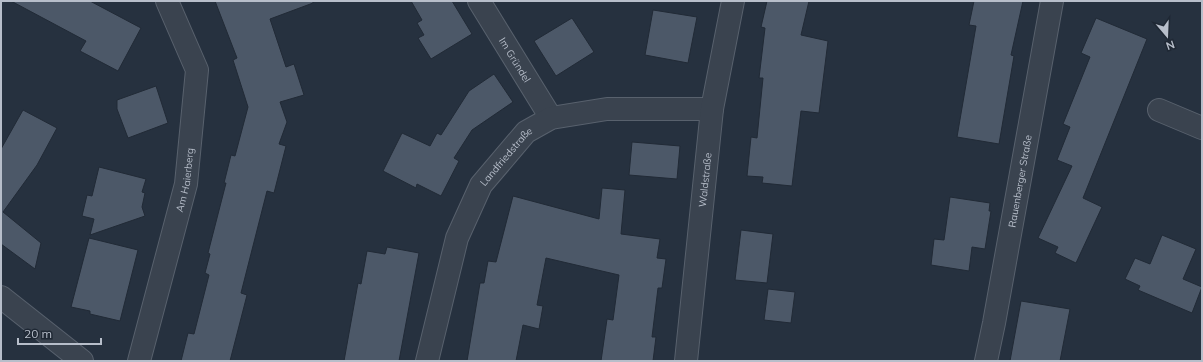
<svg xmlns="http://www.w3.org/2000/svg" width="1203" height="362" viewBox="0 0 1203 362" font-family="Mulish,sans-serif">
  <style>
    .building { fill: #4c5868; stroke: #212a36 }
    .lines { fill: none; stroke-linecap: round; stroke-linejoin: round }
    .minor-casing { stroke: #58616d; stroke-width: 24 }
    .minor { stroke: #3a434f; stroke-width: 22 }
    .labels { text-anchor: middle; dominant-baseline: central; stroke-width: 4; stroke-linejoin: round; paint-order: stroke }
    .street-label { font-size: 10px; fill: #b7beca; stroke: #1f2834 }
  </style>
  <rect width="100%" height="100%" fill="#26313f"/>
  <path class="building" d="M11,1H90L141,28L118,71L80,51L86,41Z
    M215,1H313V3L270,19L286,67L294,64L304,95L280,102L287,122L279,144L286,146L274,193L267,191L241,293L247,295L230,361H181L188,333L194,334L209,275L205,273L210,254L208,253L226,183H224L231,155L235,156L248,107L233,60L237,58Z
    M411,1H452L472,34L431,59L418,38L424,35L417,23L422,20Z
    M767,1H809L801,35L828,41L819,113L801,111L792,186L762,183L763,177L747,176L751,137L757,138L763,78H759L765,28L761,27Z
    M974,1H1023L1011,55L1014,56L999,144L957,137L976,26L969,25Z
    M653,10L697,17L688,63L645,55Z
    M572,18L594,52L556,76L534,41Z
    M1096,18L1147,39L1083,198L1102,207L1076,263L1055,253L1058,247L1038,238L1072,166L1057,160L1070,127L1063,124L1090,57L1081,53Z
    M494,74L513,102L472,130L454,158L459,161L441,196L417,184L416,188L383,171L402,133L430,146L437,133L441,135L469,91Z
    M156,86L168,123L128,138L117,109V100Z
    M23,110L57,128L37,165L3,212L41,243L35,269L1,244V149Z
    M632,142L680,146L677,179L629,175Z
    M99,167L146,179L142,192L145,193L142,207L145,216L90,235L94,219L82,216L87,195L92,196Z
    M602,188L625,190L621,234L660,239L657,258L666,259L662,288H658L652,337H656L653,361H601L607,319L613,320L619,275L546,258L537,305L543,306L539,329L523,325L516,361H467L480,283H484L488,261L496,262L513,196L599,219Z
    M950,197L990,203L989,211H991L985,249L972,247L969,271L931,265L934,239L944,240Z
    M741,230L773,234L767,283L735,280Z
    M1162,235L1196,249L1183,279L1202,287L1192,313L1138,290L1140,286L1125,279L1135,258L1150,264Z
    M89,238L138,250L120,321L90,314V311L71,307Z
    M387,247L419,253L399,361H344L358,283L361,284L367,251L385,254Z
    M768,289L795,292L791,323L764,320Z
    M1021,301L1070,309L1060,361H1010Z"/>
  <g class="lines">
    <defs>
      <g id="minor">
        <path id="s1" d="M479,1L551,118"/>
        <path d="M1159,110L1202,128"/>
        <path d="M1,297L82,361"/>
        <path id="s2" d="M139,361L186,184L197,70L167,1"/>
        <path id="s3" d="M427,361L457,238L481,185L526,132L551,118L607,109H712"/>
        <path id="s4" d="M686,361L712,109L733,1"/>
        <path id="s5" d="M986,361L994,323L1052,1"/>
      </g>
    </defs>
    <use href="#minor" class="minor-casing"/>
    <use href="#minor" class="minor"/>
  </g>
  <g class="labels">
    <g class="street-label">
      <text stroke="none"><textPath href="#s1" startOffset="69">Im Gründel</textPath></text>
      <text stroke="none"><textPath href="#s3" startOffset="223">Landfriedstraße</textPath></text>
      <text stroke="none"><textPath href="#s2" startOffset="187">Am Haierberg</textPath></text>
      <text stroke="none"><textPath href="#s4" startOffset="182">Waldstraße</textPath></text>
      <text stroke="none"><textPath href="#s5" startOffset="183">Rauenberger Straße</textPath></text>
    </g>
  </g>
  <rect width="1203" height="362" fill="none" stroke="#b7beca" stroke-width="4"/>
  <g transform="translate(1167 36) rotate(161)" stroke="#1f2834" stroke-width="3" paint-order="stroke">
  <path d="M0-3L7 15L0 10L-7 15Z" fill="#b7beca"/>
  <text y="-6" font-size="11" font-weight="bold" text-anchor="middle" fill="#b7beca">N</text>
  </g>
  <path d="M18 338v6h83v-6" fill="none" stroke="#b7beca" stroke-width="2"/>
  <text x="24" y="338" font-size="12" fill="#b7beca" stroke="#1f2834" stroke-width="3" paint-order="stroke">20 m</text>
</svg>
